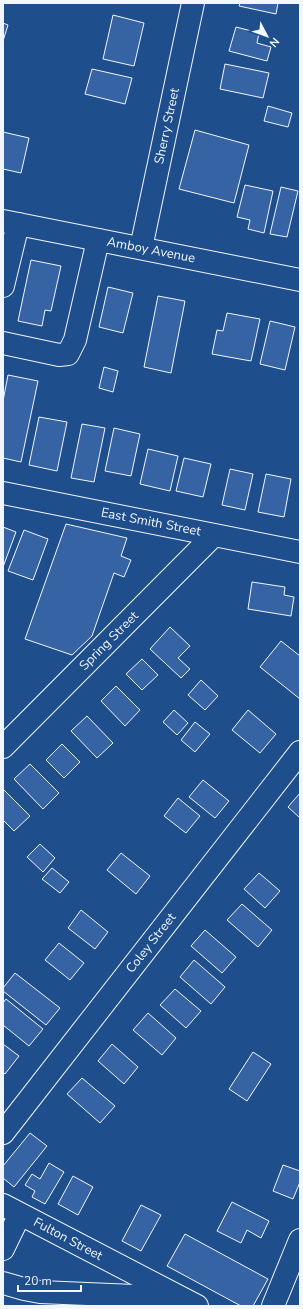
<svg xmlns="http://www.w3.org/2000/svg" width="303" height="1309" viewBox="0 0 303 1309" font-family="'Nunito Sans',sans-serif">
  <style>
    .building { fill: #3563a3; stroke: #f2f6ff }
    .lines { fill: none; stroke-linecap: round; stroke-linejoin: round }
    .minor-casing { stroke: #f2f6ff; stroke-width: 24 }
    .major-casing { stroke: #f2f6ff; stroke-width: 24 }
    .minor { stroke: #1f4e8c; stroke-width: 22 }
    .major { stroke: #1f4e8c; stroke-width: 22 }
    .labels { text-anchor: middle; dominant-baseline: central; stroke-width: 3; stroke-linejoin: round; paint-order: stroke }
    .street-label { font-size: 13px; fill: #f2f6ff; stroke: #1f4e8c }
  </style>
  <rect width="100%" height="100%" fill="#1f4e8c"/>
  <path class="building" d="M240,3H278L276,14L239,6Z
    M113,15L144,23L134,66L103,59Z
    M3,23L8,25L3,41Z
    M236,27L259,33L257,43L271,47L267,61L229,51Z
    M225,64L269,73L263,98L220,89Z
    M92,69L132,78L125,104L85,94Z
    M268,106L292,113L288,127L264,121Z
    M195,130L249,145L234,203L179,189Z
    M3,132L29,138L21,173L3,169Z
    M245,185L273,191L264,233L248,229L250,220L237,217Z
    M281,187L298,191L287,237L270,234Z
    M31,260L61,266L51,311L45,310L42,326L18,321Z
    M108,287L133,293L123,333L99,327Z
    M158,296L185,301L171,373L144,367Z
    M227,313L260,319L251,361L212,354L217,330L223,331Z
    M270,321L295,327L285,370L260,364Z
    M104,367L118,371L113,392L99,388Z
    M8,375L38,381L21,462L3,458V401Z
    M39,417L67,422L57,471L29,465Z
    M82,424L105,428L94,482L71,478Z
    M114,428L140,434L131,476L105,471Z
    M148,449L178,456L170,491L140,484Z
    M184,458L211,464L203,497L176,491Z
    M230,469L253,474L245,510L222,505Z
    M266,474L291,479L284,517L258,512Z
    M66,524L127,538L121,556L131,560L124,577L114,573L92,636L72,655L25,639Z
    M3,527L16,532L3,567Z
    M24,530L48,539L33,580L8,571Z
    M252,582L285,587L284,595L294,597L291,616L248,609Z
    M170,627L190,646L178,658L190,669L181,678L150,649Z
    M281,641L300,656V699L260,667Z
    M142,659L158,675L142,690L126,674Z
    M201,680L218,696L205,710L188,695Z
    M116,686L140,710L125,726L101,701Z
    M174,710L188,723L177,735L163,722Z
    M248,710L276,734L260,753L232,730Z
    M87,716L113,743L97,758L71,731Z
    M195,722L210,734L195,752L181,740Z
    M62,744L80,762L64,778L46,760Z
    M30,764L59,793L43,809L14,779Z
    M203,780L229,801L215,818L189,797Z
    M3,789L30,816L14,831L3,820Z
    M300,793V818L288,807Z
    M178,798L200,816L186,833L164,816Z
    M40,844L55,858L43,872L27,857Z
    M121,853L150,876L136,894L107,870Z
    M52,868L69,882L60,893L42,879Z
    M259,873L280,891L265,908L244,889Z
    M242,904L272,930L258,947L227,920Z
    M81,910L108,932L95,949L68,928Z
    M205,930L236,957L222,973L191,946Z
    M59,943L84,963L70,980L45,960Z
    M194,960L225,987L211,1004L180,977Z
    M15,973L60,1008L46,1025L3,991V988Z
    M175,989L201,1011L186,1028L160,1005Z
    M6,999L43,1029L29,1046L3,1025V1003Z
    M148,1013L176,1038L162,1055L133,1030Z
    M3,1044L19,1056L5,1074L3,1072Z
    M112,1044L138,1067L124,1084L98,1061Z
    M253,1052L271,1064L247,1101L229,1089Z
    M82,1078L115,1106L100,1123L67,1094Z
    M30,1133L47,1146L14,1187L3,1178V1166Z
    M49,1163L64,1172L45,1204L32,1197L35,1191L25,1185L32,1174L40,1179Z
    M283,1165L300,1171V1182L293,1199L273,1191Z
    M73,1176L93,1187L78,1215L58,1204Z
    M232,1202L269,1221L261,1238L247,1230L241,1243L217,1231Z
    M141,1205L161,1215L141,1251L122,1241Z
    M185,1234L268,1279L253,1306H241L167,1266Z"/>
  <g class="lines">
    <defs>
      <path id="minor" d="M141,248L193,3
        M3,286L18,224
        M3,343L59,355L68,354L75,340L98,240
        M3,493L300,552
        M3,747L214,535
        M3,1133L300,752
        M3,1205L197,1306
        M3,1249L20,1214
        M3,1283L24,1289L40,1292L158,1297L174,1299
        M273,1306L300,1240"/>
      <path id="major" d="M3,221L300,280"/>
    </defs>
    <use href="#minor" class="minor-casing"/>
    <use href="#major" class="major-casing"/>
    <use href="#minor" class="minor"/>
    <use href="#major" class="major"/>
  </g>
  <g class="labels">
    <g class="street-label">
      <text transform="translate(167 126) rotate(-78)">Sherry Street</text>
      <text transform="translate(151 250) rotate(11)">Amboy Avenue</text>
      <text transform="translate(151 522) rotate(11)">East Smith Street</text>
      <text transform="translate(109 641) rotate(-45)">Spring Street</text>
      <text transform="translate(151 943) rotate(-52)">Coley Street</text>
      <text transform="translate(68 1239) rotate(28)">Fulton Street</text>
    </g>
  </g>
  <rect width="303" height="1309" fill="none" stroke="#f2f6ff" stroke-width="8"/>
  <g transform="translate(267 36) rotate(131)" stroke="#1f4e8c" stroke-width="3" paint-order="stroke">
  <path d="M0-3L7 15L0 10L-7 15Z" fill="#f2f6ff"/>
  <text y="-6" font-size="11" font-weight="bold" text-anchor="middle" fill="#f2f6ff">N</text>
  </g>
  <path d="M18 1285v6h63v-6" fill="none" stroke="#f2f6ff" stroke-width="2"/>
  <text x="24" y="1285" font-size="12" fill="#f2f6ff" stroke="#1f4e8c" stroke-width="3" paint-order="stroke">20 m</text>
</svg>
